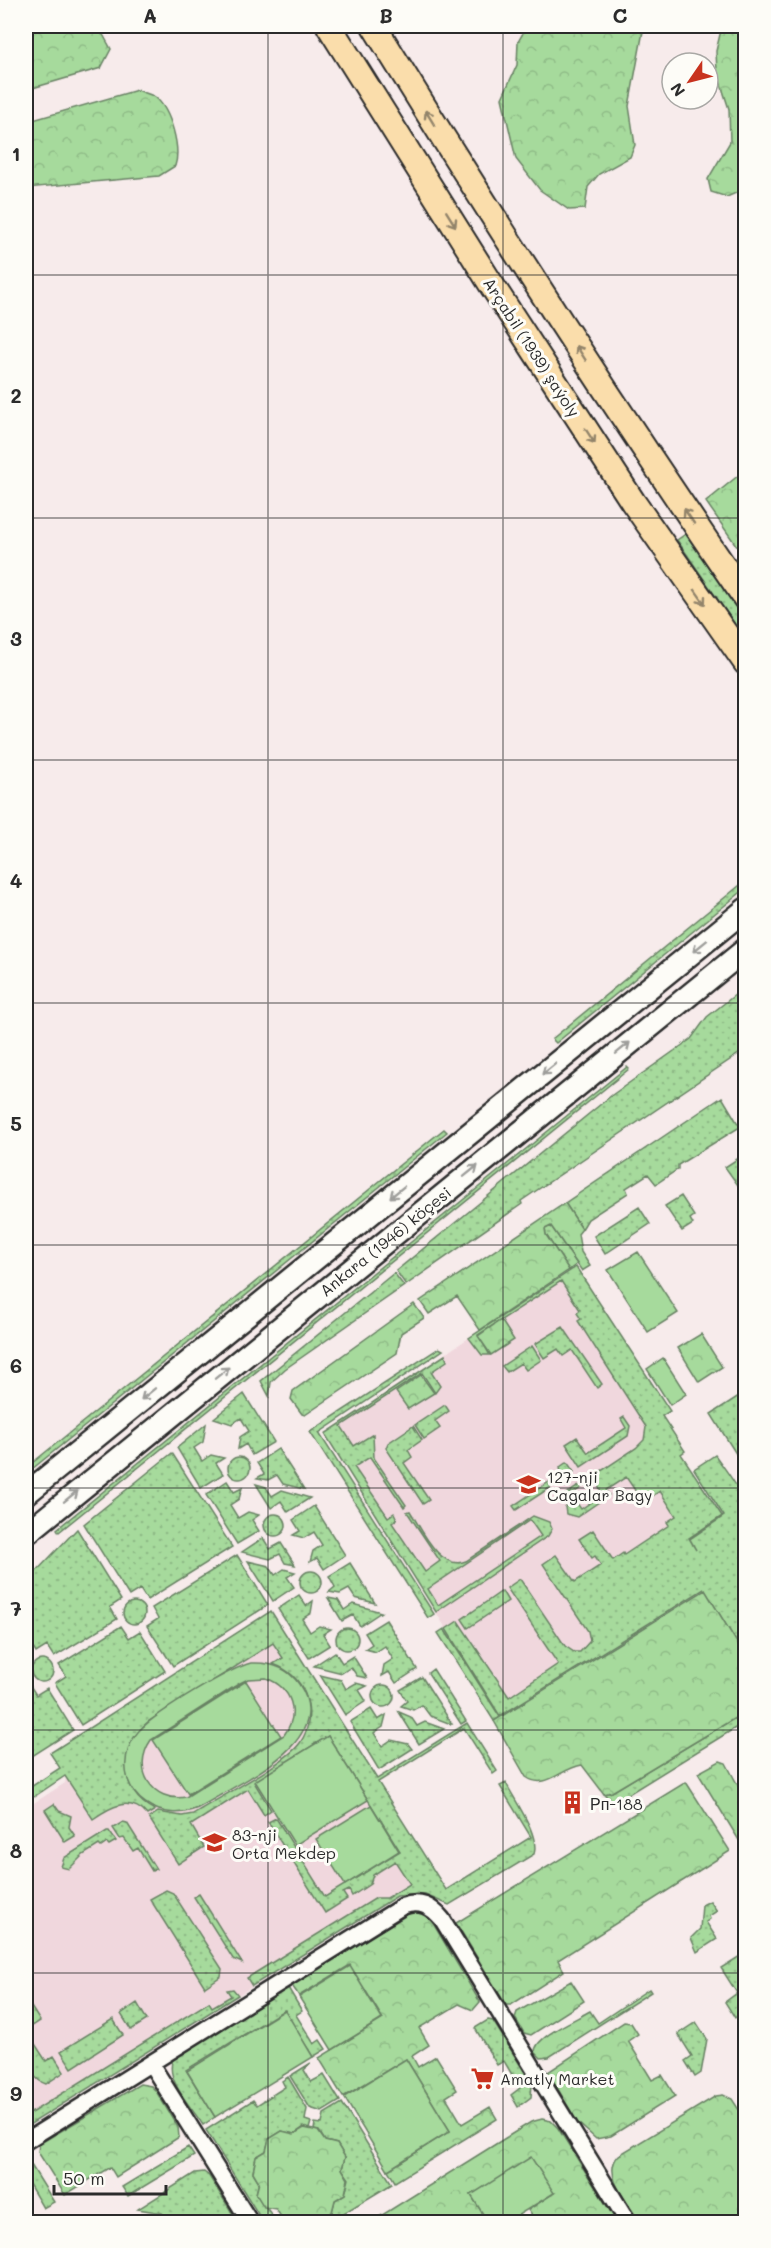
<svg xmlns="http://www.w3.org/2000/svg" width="771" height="2248" viewBox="0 0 771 2248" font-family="Mali,sans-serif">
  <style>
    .built { fill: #f0d7dd }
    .grass { fill: url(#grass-dots); stroke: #688264; stroke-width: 1.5; fill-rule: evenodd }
    .forest { fill: url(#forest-crowns); stroke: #688264; stroke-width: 1.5 }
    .garden { fill: #a6da9c; stroke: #688264; stroke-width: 1.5; fill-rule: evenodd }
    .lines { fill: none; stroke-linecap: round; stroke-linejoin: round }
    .street-casing { stroke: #2b2b2b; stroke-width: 20 }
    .secondary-casing { stroke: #2b2b2b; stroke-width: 26 }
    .primary-casing { stroke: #2b2b2b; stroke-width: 28 }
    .street { stroke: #fdfcf7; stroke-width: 15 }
    .secondary { stroke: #fdfcf7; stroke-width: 21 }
    .primary { stroke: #faddab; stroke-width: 24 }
    .oneway { stroke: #92846b }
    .oneway2 { stroke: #9e9e9b }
    .grid { fill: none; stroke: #2b2b2b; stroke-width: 1.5; stroke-opacity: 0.55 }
    .labels { text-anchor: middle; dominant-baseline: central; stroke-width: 6; stroke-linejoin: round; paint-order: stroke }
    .street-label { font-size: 16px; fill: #2b2b2b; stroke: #fdfcf7 }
    .poi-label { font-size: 16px; fill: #2b2b2b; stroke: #fdfcf7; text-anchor: start }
    .neatline { fill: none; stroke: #2b2b2b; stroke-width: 2 }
    .grid-label { font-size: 20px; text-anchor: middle; font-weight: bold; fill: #2b2b2b }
  </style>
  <defs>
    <pattern id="grass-dots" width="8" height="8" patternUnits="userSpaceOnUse" patternTransform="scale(1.5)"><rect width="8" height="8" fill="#a6da9c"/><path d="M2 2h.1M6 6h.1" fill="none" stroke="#8fbb87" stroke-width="1.8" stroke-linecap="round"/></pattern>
    <pattern id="forest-crowns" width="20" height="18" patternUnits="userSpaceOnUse" patternTransform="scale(1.5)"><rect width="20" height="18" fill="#a6da9c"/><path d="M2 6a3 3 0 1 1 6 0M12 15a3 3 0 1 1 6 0" fill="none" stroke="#8fbb87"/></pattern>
  </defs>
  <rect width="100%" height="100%" fill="#f7ebeb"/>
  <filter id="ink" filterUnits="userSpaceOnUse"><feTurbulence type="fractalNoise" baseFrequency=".0167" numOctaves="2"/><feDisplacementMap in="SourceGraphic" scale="12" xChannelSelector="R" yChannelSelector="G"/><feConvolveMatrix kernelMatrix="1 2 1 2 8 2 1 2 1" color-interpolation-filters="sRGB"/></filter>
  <g filter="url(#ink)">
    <path class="built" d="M576,1267L670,1411L662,1416L685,1452L681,1454L723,1516L689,1538L717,1581L501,1716L324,1434Z
      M266,1623L425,1879L26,2127V1808L65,1783L68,1762Z"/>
    <path class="grass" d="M687,533L745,619V639L677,540Z
      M745,881V889L556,1043L552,1039Z
      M745,987V1017L740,1053L521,1201L522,1204L406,1285L396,1271L612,1095L691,1039L707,1017Z
      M627,1067L629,1069L59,1532L57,1529Z
      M722,1097L740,1127L678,1165V1169L656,1184L648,1174L626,1188L628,1193L588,1219L582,1229L565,1203Z
      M444,1129L447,1132L26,1474V1468Z
      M745,1154V1195L725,1167Z
      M681,1196L694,1216L690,1219L693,1224L682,1231L665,1206Z
      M639,1207L650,1224L605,1254L594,1236Z
      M551,1226L577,1264L569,1270L546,1235L545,1229Z
      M576,1267L670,1411L662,1416L685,1451L681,1454L722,1516L689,1538L696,1550L690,1539L724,1516L694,1469L715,1455C733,1481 755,1503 742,1536L746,1545L745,1656L704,1589L500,1716L446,1629L458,1621L509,1697L558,1664L507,1588L520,1579L565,1646L574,1652H580L590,1641L588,1631L543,1564L556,1555L575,1582L601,1565L595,1556L592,1558L579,1539L593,1530L613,1560L623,1553L624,1555L669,1525L667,1522L676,1516L660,1491L643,1502L626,1477L606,1490L609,1495L577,1517L566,1514L565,1507L569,1503L564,1495L569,1492L581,1509L603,1494L594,1479L572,1494L571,1491L636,1448L644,1440L646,1427L578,1321L581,1319L577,1313L580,1310L561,1281L478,1335L490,1355H482L469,1338Z
      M394,1273L404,1286L285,1369L271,1382L269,1396L261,1381Z
      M563,1327L602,1384L597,1388L572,1350L563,1356L558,1349L544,1358L535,1344Z
      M532,1346L541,1360L526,1370L521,1363L507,1372L502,1366Z
      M439,1348L443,1350L319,1433L434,1614L428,1618L310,1432Z
      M445,1355L447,1361L431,1372L440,1386L435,1393L422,1373L341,1426L354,1446L373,1434L374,1458L406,1505L404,1507L370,1457L354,1467L388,1517L394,1513L397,1519L392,1523L425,1572L440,1561L407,1512L410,1511C421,1528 440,1572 466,1561L533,1516L549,1522L552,1529L548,1536L436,1612L325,1434ZM530,1520L541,1536L438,1605L428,1589Z
      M745,1392L746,1393L745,1473L738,1462L740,1460L711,1414Z
      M244,1394L274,1442L252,1455L246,1444L238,1449L240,1437L249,1431L241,1418L232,1424L214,1418Z
      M445,1405L449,1411L435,1421L440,1428L424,1439L415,1425Z
      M624,1417L630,1426L628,1436L581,1467L566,1444L577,1437L588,1453L626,1428L621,1419Z
      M206,1424L203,1442L194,1448L202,1461L211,1455L224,1458L216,1463L223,1474L201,1488L177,1448Z
      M413,1426L422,1440L408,1450L412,1457L404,1463L429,1500L423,1504L386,1448L388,1443Z
      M278,1449L304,1489L283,1484L277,1475L268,1480L257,1478L264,1474L257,1463Z
      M172,1453L232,1547L147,1600L140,1589L129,1596L84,1524Z
      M228 1468a11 11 0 1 1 22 0a11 11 0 1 1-22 0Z
      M567,1462L574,1472L516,1510L513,1506L561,1474L560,1467Z
      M227,1481L234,1492L242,1488L239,1499L230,1505L238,1518L248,1512L259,1515L252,1520L259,1531L237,1544L206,1495Z
      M256,1484L266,1487L272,1496L282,1490L310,1498L288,1512L281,1501L271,1508Z
      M314,1506L345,1555L324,1569L317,1558L310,1562L313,1551L322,1545L314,1532L304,1538L293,1535L300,1531L293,1520Z
      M264 1525a11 11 0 1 1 22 0a11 11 0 1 1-22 0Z
      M77,1529L121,1600L110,1607L117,1619L54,1657L47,1646L36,1653L26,1636V1582Z
      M263,1538L270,1549L281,1543L295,1565L285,1563L280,1554L270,1559L242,1552Z
      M237,1555L268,1605L173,1666L147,1626L158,1619L152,1608Z
      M248,1561L269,1566L275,1575L284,1569L295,1572L287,1577L294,1587L273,1601Z
      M350,1563L375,1603L355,1598L349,1589L340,1594L329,1592L335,1587L329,1576Z
      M300 1582a11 11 0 1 1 22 0a11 11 0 1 1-22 0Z
      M502,1591L508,1601L468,1628L462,1619Z
      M299,1595L306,1606L313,1601L311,1613L302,1619L310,1632L319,1626L331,1629L323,1634L330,1645L309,1658L278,1609Z
      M328,1598L338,1600L344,1610L353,1604L381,1612L360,1626L353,1615L342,1621Z
      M123 1613a11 11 0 1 1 22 0a11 11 0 1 1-22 0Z
      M271,1611L377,1779L467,1723L497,1771L493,1774L464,1728L378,1782L446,1890L531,1837L500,1786L506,1783C515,1801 540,1835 534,1854L449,1905L423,1894L397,1896L252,1986L247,1978L376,1898H387L410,1884L395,1861L373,1875L370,1884L352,1896L349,1890L343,1893L347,1899L325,1913L268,1822L276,1818L325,1897L400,1851L328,1736L254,1782L271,1810L264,1815L248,1789L191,1825L204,1847L178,1864L149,1818L158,1812L182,1816L193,1814C218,1798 285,1764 300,1743C310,1729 311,1710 305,1694C299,1679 287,1669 273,1664L283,1658L273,1643L149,1721C119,1745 117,1792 155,1810L147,1815C130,1795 110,1807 93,1819L65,1776L26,1802V1790L60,1768L50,1753Z
      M386,1620L417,1669L396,1683L389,1672L382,1676L384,1665L393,1659L385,1646L376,1652L365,1649L372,1644L365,1633Z
      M121,1626L129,1638L140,1631L165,1671L81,1725L55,1683L66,1676L59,1665Z
      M336 1639a11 11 0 1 1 22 0a11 11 0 1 1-22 0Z
      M444,1629L500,1717L494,1721L438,1633Z
      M335,1652L342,1663L353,1656L367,1678L357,1676L351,1667L342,1673L314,1666Z
      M31 1671a11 11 0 1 1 22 0a11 11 0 1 1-22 0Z
      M433,1669L466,1721L461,1724L428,1673Z
      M320,1675L341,1680L346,1689L356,1683L367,1686L359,1690L366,1701L345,1715Z
      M422,1677L452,1724H451L430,1716L422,1705L413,1710L401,1706L407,1701L400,1690Z
      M29,1684L36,1695L47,1688L73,1730L26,1760V1686Z
      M372 1696a11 11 0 1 1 22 0a11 11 0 1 1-22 0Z
      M371,1709L378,1720L386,1715L383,1727L374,1733L382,1746L391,1740L408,1744L412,1749L379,1770L350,1722Z
      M399,1712L411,1717L417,1726L425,1722L444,1729L419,1744Z
      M745,1712V1722L614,1803L604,1794L612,1792Z
      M54,1804L59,1811L71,1816L69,1827L75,1836L65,1842L45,1810Z
      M123,1822L127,1823L156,1869L152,1871L138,1848L133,1851L124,1838L120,1839L113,1828Z
      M107,1831H109L116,1841L109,1845L107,1843L101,1847L99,1845L83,1855L69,1869L61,1867L64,1858Z
      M166,1890L173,1893L222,1969L221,1976L205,1987L150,1899Z
      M199,1894L242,1963L233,1959L194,1897Z
      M710,1901L717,1911L709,1916L710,1919L706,1922L717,1939L697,1952L691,1938L700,1929L702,1905Z
      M740,1956C749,1972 750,2006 735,2018L725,2002L737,1993L721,1968Z
      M287,1986L302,2011L296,2015L314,2044L320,2040L326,2049L313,2057L284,2010L186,2070L215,2117L203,2125C192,2108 164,2079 173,2059Z
      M233,1989L238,1995L26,2127V2116L209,2002L212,2007L231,1996L227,1990Z
      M26,1999L40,2021L26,2030L46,2061L54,2056L64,2072L46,2084C18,2075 25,2021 26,1999Z
      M137,2003L147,2020L131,2030L121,2014Z
      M113,2019L123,2035L72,2068L61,2051Z
      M488,2020L493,2021L532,2084L531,2097L518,2107L511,2095L520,2088L504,2061L497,2065L475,2028Z
      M696,2022L707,2039L701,2073L695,2077L685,2061L692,2056L678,2034Z
      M311,2063L304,2070L311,2082L324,2075L340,2101L322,2112L310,2108L290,2076Z
      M288,2077L307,2109L305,2120L311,2122L309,2129L304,2127L294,2134L282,2131L269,2139L266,2151L256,2157L253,2172L259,2182L256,2194L277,2222H263L206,2130L253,2100L257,2105L285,2087L282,2081Z
      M342,2103L392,2184L329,2222H309L332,2212L335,2200L345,2194L349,2179L342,2169L345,2157L337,2144L325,2141L319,2131L314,2130L315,2123L322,2124L324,2114Z
      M188,2147L194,2156L128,2196L122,2187Z
      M26,2157L54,2202L43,2208L26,2179Z
      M204,2172L209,2176L238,2222H171L162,2213L138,2209L195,2173Z"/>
    <path class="forest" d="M26,26H91L101,31L111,49L101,68L26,90Z
      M527,26H644L629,106L635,145L630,157L599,174L588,187L585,209L569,210L540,190L516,159L502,98L517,65L518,42Z
      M722,26H746L745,189L727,197L711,192L708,179L730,142L729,109L717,72L716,51Z
      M137,90C142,92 150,94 155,97C171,110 181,148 175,166L159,176L26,188V122Z
      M745,470V558L706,502Z
      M565,1203L582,1229L578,1234L581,1252L590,1266L582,1271L551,1226L545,1229L546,1235L569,1270L480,1330L457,1296L429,1314L420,1301Z
      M414,1304L424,1318L401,1333L397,1353L305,1415L302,1414L291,1399L293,1391Z
      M501,1320L514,1340L491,1355L478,1336Z
      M701,1334L722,1367L699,1382L678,1348Z
      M421,1375L434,1393L408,1409L396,1392Z
      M705,1590L745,1656V1712L612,1792L604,1794L582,1765C561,1768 546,1791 526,1777L494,1721Z
      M720,1761L726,1763L745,1799V1850L698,1773Z
      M686,1782L730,1851L558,1960L564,1971L511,2005H506L456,1923Z
      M415,1910L423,1913L431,1920L480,2002L473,2010L459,2004L419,2028L429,2045L412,2056L418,2067L436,2056L457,2090L446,2097L462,2124L490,2107L497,2119L395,2182L388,2170L450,2131L406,2059L343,2097L319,2058L383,2019L350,1965L299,1996L291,1984Z
      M571,1981L584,2001L531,2035L524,2033L515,2018L517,2012Z
      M649,1989L651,1992L549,2057L541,2058L535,2052C534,2037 577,2019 590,2011L598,2023Z
      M624,2022L631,2023L638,2034L628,2041L652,2080L662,2075L675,2096L611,2136L596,2139L577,2122L548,2072Z
      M140,2084L151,2086L156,2091L178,2127L179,2137L116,2177L110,2167L65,2195L38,2152L39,2144Z
      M723,2095L732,2099L745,2119V2222H640C630,2205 600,2174 619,2155L716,2096Z
      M542,2119L551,2121L558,2128L617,2222H568L550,2216L533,2217L528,2210L554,2193L471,2195L488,2222H371L531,2122Z
      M304,2128L318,2131L325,2141L337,2144L345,2157L342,2169L348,2179L345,2194L335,2200L332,2212L319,2220C305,2216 297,2224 283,2220L276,2209L264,2207L256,2194L259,2182L253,2172L256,2157L266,2151L269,2139L282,2131L294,2134Z"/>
    <path class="garden" d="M638,1252L678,1313L648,1332L608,1270Z
      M663,1358L686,1394L670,1405L647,1369Z
      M251,1663C270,1662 288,1668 299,1684C338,1741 243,1780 205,1804C164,1830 112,1794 129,1747C132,1740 136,1733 142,1728C158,1712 230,1668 251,1663ZM266,1678C292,1688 300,1713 284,1735L186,1797C152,1803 131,1769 151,1740L240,1683L248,1679Z
      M246,1681L281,1736L188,1794L153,1740Z
      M328,1736L368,1800L295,1845L255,1781Z
      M371,1805L399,1851L345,1885L316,1839Z
      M350,1966L382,2019L332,2050L299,1997Z
      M285,2010L313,2057L215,2117L187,2071Z
      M406,2059L450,2131L388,2170L344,2097Z
      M531,2157L554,2193L507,2222H488L471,2195Z"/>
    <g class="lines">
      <defs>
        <path id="street" d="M151,2064L250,2222
          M26,2141L403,1906C420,1900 431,1906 442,1919L628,2222"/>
        <path id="secondary" d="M26,1494L746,909
          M26,1534L746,949"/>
        <path id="primary" d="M329,26L491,284L633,502L746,663
          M374,26C493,220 617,411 746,599"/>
      </defs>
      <use href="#street" class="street-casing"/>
      <use href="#secondary" class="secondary-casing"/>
      <use href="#primary" class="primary-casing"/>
      <use href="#street" class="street"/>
      <use href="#secondary" class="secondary"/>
      <use href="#primary" class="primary"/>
    </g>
    <defs><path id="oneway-shaft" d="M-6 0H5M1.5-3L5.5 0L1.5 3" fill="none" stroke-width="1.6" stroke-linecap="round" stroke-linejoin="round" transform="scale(1.5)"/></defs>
    <g class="oneway">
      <use href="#oneway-shaft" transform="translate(430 118) rotate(-121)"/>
      <use href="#oneway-shaft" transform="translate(451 219) rotate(58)"/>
      <use href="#oneway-shaft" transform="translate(581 353) rotate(-123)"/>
      <use href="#oneway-shaft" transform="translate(590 436) rotate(57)"/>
      <use href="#oneway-shaft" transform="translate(689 516) rotate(-124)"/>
      <use href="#oneway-shaft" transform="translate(700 597) rotate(55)"/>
    </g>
    <g class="oneway2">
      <use href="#oneway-shaft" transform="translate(700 946) rotate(141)"/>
      <use href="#oneway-shaft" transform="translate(623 1048) rotate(-39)"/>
      <use href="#oneway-shaft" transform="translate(549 1069) rotate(141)"/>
      <use href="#oneway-shaft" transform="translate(471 1171) rotate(-39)"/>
      <use href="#oneway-shaft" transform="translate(397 1192) rotate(141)"/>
      <use href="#oneway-shaft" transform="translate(222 1373) rotate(-39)"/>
      <use href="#oneway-shaft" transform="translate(148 1394) rotate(141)"/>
      <use href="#oneway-shaft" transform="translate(71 1496) rotate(-39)"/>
    </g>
  </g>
  <path class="grid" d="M268,26V2222M503,26V2222M26,275H746M26,518H746M26,760H746M26,1003H746M26,1245H746M26,1488H746M26,1730H746M26,1973H746"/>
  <defs>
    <symbol id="school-bare" viewBox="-9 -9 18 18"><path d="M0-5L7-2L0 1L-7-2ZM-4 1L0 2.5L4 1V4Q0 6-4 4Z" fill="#c8321e" stroke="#fdfcf7" stroke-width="2.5" paint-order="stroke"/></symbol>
    <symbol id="building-bare" viewBox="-9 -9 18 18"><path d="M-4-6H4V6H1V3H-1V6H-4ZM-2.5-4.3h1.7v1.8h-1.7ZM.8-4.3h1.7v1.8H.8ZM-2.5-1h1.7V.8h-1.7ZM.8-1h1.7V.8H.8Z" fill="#c8321e" stroke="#fdfcf7" stroke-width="2.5" paint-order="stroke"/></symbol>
    <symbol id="supermarket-bare" viewBox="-9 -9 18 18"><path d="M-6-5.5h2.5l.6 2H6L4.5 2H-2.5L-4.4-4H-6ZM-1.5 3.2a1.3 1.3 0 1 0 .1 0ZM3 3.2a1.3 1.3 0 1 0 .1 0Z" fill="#c8321e" stroke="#fdfcf7" stroke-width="2.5" paint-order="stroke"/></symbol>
  </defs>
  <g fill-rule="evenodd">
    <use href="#school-bare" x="512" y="1468" width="33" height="33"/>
    <use href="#building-bare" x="556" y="1786" width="33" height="33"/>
    <use href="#school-bare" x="198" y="1826" width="33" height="33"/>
    <use href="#supermarket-bare" x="466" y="2062" width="33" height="33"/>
  </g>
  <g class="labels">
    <g class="street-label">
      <text transform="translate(532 347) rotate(57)">Arçabil (1939) şaýoly</text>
      <text transform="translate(385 1241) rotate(-39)">Ankara (1946) köçesi</text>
    </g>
    <g class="poi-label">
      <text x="547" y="1476">127-nji<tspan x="547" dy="18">Cagalar Bagy</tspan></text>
      <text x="590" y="1803">Рп-188</text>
      <text x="232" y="1834">83-nji<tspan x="232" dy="18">Orta Mekdep</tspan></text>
      <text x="500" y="2078">Amatly Market</text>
    </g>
  </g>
  <rect width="771" height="2248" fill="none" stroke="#fdfcf7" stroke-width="66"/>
  <g transform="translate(690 81) rotate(235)"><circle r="28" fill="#fdfcf7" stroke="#a9a8a5" stroke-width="1.5"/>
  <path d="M0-4.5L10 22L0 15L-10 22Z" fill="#c8321e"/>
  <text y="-9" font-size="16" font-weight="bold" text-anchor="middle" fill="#2b2b2b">N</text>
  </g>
  <path d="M54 2185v9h112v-9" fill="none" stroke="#2b2b2b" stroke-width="3"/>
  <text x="63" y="2185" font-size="18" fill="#2b2b2b" stroke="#fdfcf7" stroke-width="4.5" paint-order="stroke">50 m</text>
  <rect x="33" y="33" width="705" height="2182" class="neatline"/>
  <g class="grid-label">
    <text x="150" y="23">A</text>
    <text x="386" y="23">B</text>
    <text x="620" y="23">C</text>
    <text x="16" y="161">1</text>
    <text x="16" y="403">2</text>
    <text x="16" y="646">3</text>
    <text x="16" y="888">4</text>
    <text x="16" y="1131">5</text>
    <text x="16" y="1373">6</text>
    <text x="16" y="1616">7</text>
    <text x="16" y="1858">8</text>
    <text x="16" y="2101">9</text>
  </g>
</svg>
